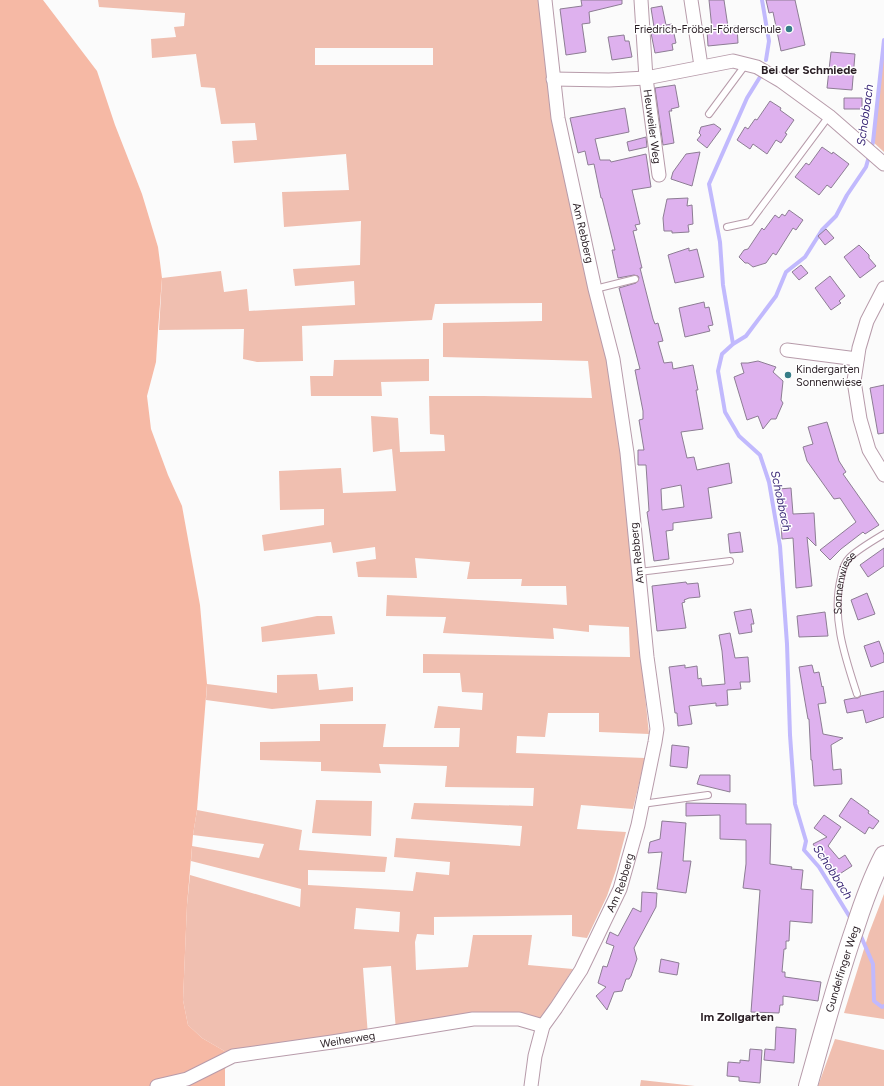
<svg xmlns="http://www.w3.org/2000/svg" width="884" height="1086" viewBox="0 0 884 1086" font-family="Figtree,sans-serif">
  <style>
    .green { fill: #f0bfb0; fill-rule: evenodd }
    .forest { fill: #f6b9a5 }
    .lines { fill: none; stroke-linecap: round; stroke-linejoin: round }
    .stream { stroke: #c1b9fd; stroke-width: 4 }
    .building { fill: #deb1ee; stroke: #8d7d94; fill-rule: evenodd }
    .lane-casing { stroke: #b79baa; stroke-width: 8 }
    .street-casing { stroke: #b79baa; stroke-width: 15 }
    .secondary-casing { stroke: #b79baa; stroke-width: 20 }
    .lane { stroke: #fff; stroke-width: 6 }
    .street { stroke: #fff; stroke-width: 13 }
    .secondary { stroke: #fff; stroke-width: 18 }
    .poi-dot { fill: #377e88; stroke: #fff; stroke-width: 1.5 }
    .labels { text-anchor: middle; dominant-baseline: central; stroke-width: 3; stroke-linejoin: round; paint-order: stroke }
    .poi-label { font-size: 11px; fill: #2a1f25; stroke: #fff; text-anchor: end }
    .street-label { font-size: 11px; fill: #2a1f25; stroke: #fff }
    .neighbourhood-label { font-size: 12px; font-weight: bold; fill: #2a1f25; stroke: #fff }
    .water-label { font-size: 12px; font-style: italic; fill: #3e2c79; stroke: #fff }
  </style>
  <rect width="100%" height="100%" fill="#fbfbfb"/>
  <path class="green" d="M98,0H544L606,358L620,452L649,734L599,732V713H548L545,737L517,736L516,753L645,758L633,809L581,805L577,829L626,832L616,870L607,896L587,938L572,936V915L434,917V935L417,934L415,942L416,970L468,967L473,935H532L528,965L573,969L549,1006L543,1026L519,1019L396,1031L391,966L363,968L368,1036L233,1056L202,1038L188,1025L183,1000L187,905L190,875L300,907L301,889L191,861L192,846L259,858L264,844L193,835L197,810L302,830L299,850L387,857L385,872L308,870V885L413,891L416,872L449,875L450,862L394,857L396,838L520,846L522,826L411,819L414,803L533,806L534,788L445,787L447,766L379,764L381,773L321,771V762L260,760V742L320,741V724H386L383,747H459L460,728H434L438,706L482,710L483,693L462,692L460,673H423V654L630,657L629,627L589,625V632L553,628L554,639L443,633L446,617L386,616L387,595L567,605L566,586H521L522,579H467L470,562L415,558L417,578L358,577L356,562L376,559L375,547L333,553L331,542L264,551L262,535L324,525V509L280,510L279,471L341,468L343,493L396,491L392,449L373,452L371,416L398,418L400,452L445,451L444,435L430,434L429,396H483L592,398L588,361L443,357V323L542,321V303L435,304L432,320L302,326L303,361L257,362L243,359L244,329L159,330L162,278L221,271L224,292L247,289L249,311L355,305L354,281L295,286L293,269L360,265L361,221L284,227L282,192L349,190L346,154L234,163L232,141L257,140L255,123L221,124L215,88L201,87L196,54L152,58L151,39L176,37L174,27L184,26L185,13L99,7ZM315,48H433V65H315ZM356,908L400,912L399,932L354,929Z
    M884,40V152L873,142Z
    M429,359V381L381,382L382,396H311L310,376H333L334,360Z
    M317,616H332L335,634L262,642L261,627Z
    M317,674L319,690L353,687V701L272,709L206,700L207,684L277,693V675Z
    M316,800L372,801L371,836L312,833Z
    M884,894V1019L844,1013L869,933Z
    M835,1039L884,1050V1086H818Z
    M641,1080L695,1086H640Z"/>
  <path class="forest" d="M0,0H43L97,71L115,125L142,194L158,247L162,278L158,330L156,362L147,396L151,429L168,475L182,506L200,605L207,684L197,810L193,835L187,905L183,1000L188,1025L202,1038L233,1056L225,1069V1086H0Z"/>
  <g class="lines">
    <path class="stream" d="M762,0L769,41L766,60
      M733,344L723,285L720,242L709,184L747,98L760,77
      M851,919L819,867L804,850L806,841L795,804L790,735L787,644L780,546L769,482L760,455L739,436L725,412L718,371L722,354L733,344L746,336L776,296L786,272L805,257L822,230L836,216L847,195L866,167L873,142L884,40
      M860,934L873,964L874,1001L882,1007L884,1006"/>
  </g>
  <path class="building" d="M581,0H622V4L589,12L590,23L582,24L586,52L566,55L560,9L582,6Z
    M709,0H724L728,27L737,26L738,43L708,46L707,30L712,29Z
    M766,0H795L805,45L781,51L773,12L769,13Z
    M662,6L666,25L672,24L676,43L672,44L673,50L655,53L651,33V28L654,27L651,8Z
    M624,35L625,41H629L632,57L612,60L608,37Z
    M831,52L855,54L852,90L827,88Z
    M675,85L679,107L671,109L672,111H669L674,143L663,145L655,88Z
    M844,98H862V109H844Z
    M770,101L781,108L780,110L794,120L785,133L787,134L781,143L776,140L767,154L753,144L750,149L737,140L745,127L748,129L755,119L757,120Z
    M625,108L629,132L595,139L600,160H610L611,162L646,154L651,187L632,190L640,224L635,225L637,230L633,231L642,268H640L653,319L655,324L658,323L663,341L658,342L664,363L672,362L673,369L693,365L698,390H696L703,429L681,432L687,458L694,457L697,470L729,463L732,483L708,488L712,518L673,523V530L666,531L669,559L654,561L647,512L649,511L646,465H638V450H644L639,420L643,419V411L635,370L640,369L619,288L636,283L639,278L638,276L634,275L618,278L612,250H615L602,198H601L594,164L588,165L585,151L578,153L570,118ZM681,485L684,507L662,510L661,489Z
    M714,124L721,129L707,148L697,140L701,135L699,133L701,127Z
    M646,137L647,147L629,151L627,142Z
    M822,147L832,154L833,152L849,164L831,188L827,185L819,195L795,177L806,163L809,165Z
    M700,152L692,186L671,179L673,172L686,154Z
    M688,198L687,206L692,205L693,224L688,225L689,232L672,233V231H664L663,218L667,199Z
    M789,210L803,220L796,230L793,228L776,255L773,253L766,263L753,267L748,263H745L739,257L744,250L748,249L762,228L764,230L775,215L779,218L782,214L785,216Z
    M826,229L834,238L825,245L818,236Z
    M859,245L869,255V258L876,266L860,278L844,257Z
    M689,248V251L697,249L704,277L675,283L668,255Z
    M801,265L808,273L799,280L792,272Z
    M830,276L845,296L839,301L841,303L831,310L815,288Z
    M704,302L705,308L709,307L713,325L708,326L710,331L685,337L679,308Z
    M758,361L776,367L773,372L783,381L781,400L783,403L776,419H771L763,429L758,416L747,420L734,377L744,373L741,363H748Z
    M884,385V433L878,434L870,388Z
    M827,422L839,461L846,472L843,474L879,525L865,534L863,532L841,549L830,560L820,550L856,522L840,498L834,499L807,461L803,447L813,444L808,427Z
    M791,488L793,514L814,513L816,546L807,537L812,586L796,588L793,538L782,539L779,489Z
    M740,532L743,552L730,553L728,534Z
    M884,548V566L868,577L860,565Z
    M686,582L687,584L698,583L700,597L689,598L684,600L685,602L682,603L686,628L657,631L652,586Z
    M867,593L875,614L858,620L851,600Z
    M751,609L754,624H751L752,632L739,634L734,612Z
    M825,612L828,636L799,637L797,616Z
    M730,633L735,658L748,657L750,682H740L741,689L727,690L728,705L716,706V703L689,706L692,724L678,726L677,713H675L669,667L685,665V668L697,666L698,679L701,678L702,686L725,684L722,651L719,635Z
    M879,641L884,655V662L871,667L864,646Z
    M812,665L814,673L819,672L822,687L823,686L826,703L818,704L823,734L843,738L831,745L833,770L841,769L842,784L814,786L812,760H811L809,719H808L799,667Z
    M884,691V717L866,723L863,710L847,713L844,700L854,698H858L861,696Z
    M672,745L689,747L687,768L670,766Z
    M700,775H730V792L697,784Z
    M851,798L869,811L868,813L879,821L873,829L869,827L865,834L839,816Z
    M686,803L746,804V824H771L770,864L792,867L791,869L803,870L801,889L813,890L812,923L790,921L789,941H786V949H784L782,972H785V977L821,982L818,1001L783,996V1005H780L779,1013L751,1012L760,890L743,888L746,864V840L720,839V815L686,816Z
    M824,815L841,827L828,846L839,859L845,855L852,866L835,877L813,844L827,837L814,828Z
    M662,821L686,823L683,861H691L686,893L657,889L662,852L648,853L650,842L660,839Z
    M642,892L657,893L656,907L634,948L637,959L631,976L629,979H626L622,991L614,992L607,1010L596,996L606,987L598,983L603,966L607,967L614,946L606,943L610,932L618,936L633,908L641,912Z
    M661,959L679,963L677,975L659,972Z
    M776,1027L796,1029L794,1063L764,1060L765,1049L775,1050Z
    M750,1049L762,1050L760,1083L739,1081V1077L727,1076L728,1062L740,1063V1060L749,1061Z"/>
  <g class="lines">
    <defs>
      <g id="lane">
        <path d="M709,114L746,64"/>
        <path d="M727,227L750,222L829,116"/>
        <path d="M595,289L635,279"/>
        <path d="M639,572L730,561"/>
        <path id="s1" d="M857,694C845,657 831,617 841,577C842,571 844,563 849,558C857,550 874,540 884,534"/>
        <path d="M642,804L708,795"/>
      </g>
      <g id="street">
        <path id="s2" d="M641,0L646,78L659,175"/>
        <path d="M691,0L701,66"/>
        <path d="M553,79L609,80L646,78L733,61L757,67L781,81L829,116L884,164"/>
        <path d="M884,288L867,321L859,348L854,381L860,419L869,450L884,475"/>
        <path d="M787,350L857,359"/>
        <path id="s3" d="M157,1086L187,1079L233,1056L332,1042L473,1019H519L543,1026"/>
        <path id="s4" d="M531,1086L535,1056L543,1026L556,1008L581,970L620,889L638,825L655,742L657,729L647,657L627,453L613,359L595,289L558,118L545,0"/>
      </g>
      <g id="secondary">
        <path id="s5" d="M808,1086C823,1033 837,980 855,928C863,903 872,878 884,855"/>
      </g>
    </defs>
    <use href="#lane" class="lane-casing"/>
    <use href="#street" class="street-casing"/>
    <use href="#secondary" class="secondary-casing"/>
    <use href="#lane" class="lane"/>
    <use href="#street" class="street"/>
    <use href="#secondary" class="secondary"/>
  </g>
  <g class="poi-dot">
    <circle cx="789" cy="29" r="4"/>
    <circle cx="788" cy="375" r="4"/>
  </g>
  <g class="labels">
    <g class="poi-label">
      <text x="781" y="29">Friedrich-Fröbel-Förderschule</text>
      <text x="796" y="369" text-anchor="start">Kindergarten<tspan x="796" dy="13">Sonnenwiese</tspan></text>
    </g>
    <g class="street-label">
      <text stroke="none"><textPath href="#s2" startOffset="127">Heuweiler Weg</textPath></text>
      <text transform="translate(583 233) rotate(77)">Am Rebberg</text>
      <text transform="translate(637 553) rotate(-96)">Am Rebberg</text>
      <text stroke="none"><textPath href="#s1" startOffset="115">Sonnenwiese</textPath></text>
      <text stroke="none"><textPath href="#s4" startOffset="225">Am Rebberg</textPath></text>
      <text stroke="none"><textPath href="#s5" startOffset="122">Gundelfinger Weg</textPath></text>
      <text stroke="none"><textPath href="#s3" startOffset="198">Weiherweg</textPath></text>
    </g>
    <g class="neighbourhood-label">
      <text x="809" y="70">Bei der Schmiede</text>
      <text x="737" y="1017">Im Zollgarten</text>
    </g>
    <g class="water-label">
      <text transform="translate(865 115) rotate(-82)">Schobbach</text>
      <text transform="translate(781 501) rotate(78)">Schobbach</text>
      <text transform="translate(833 872) rotate(57)">Schobbach</text>
    </g>
  </g>
</svg>
